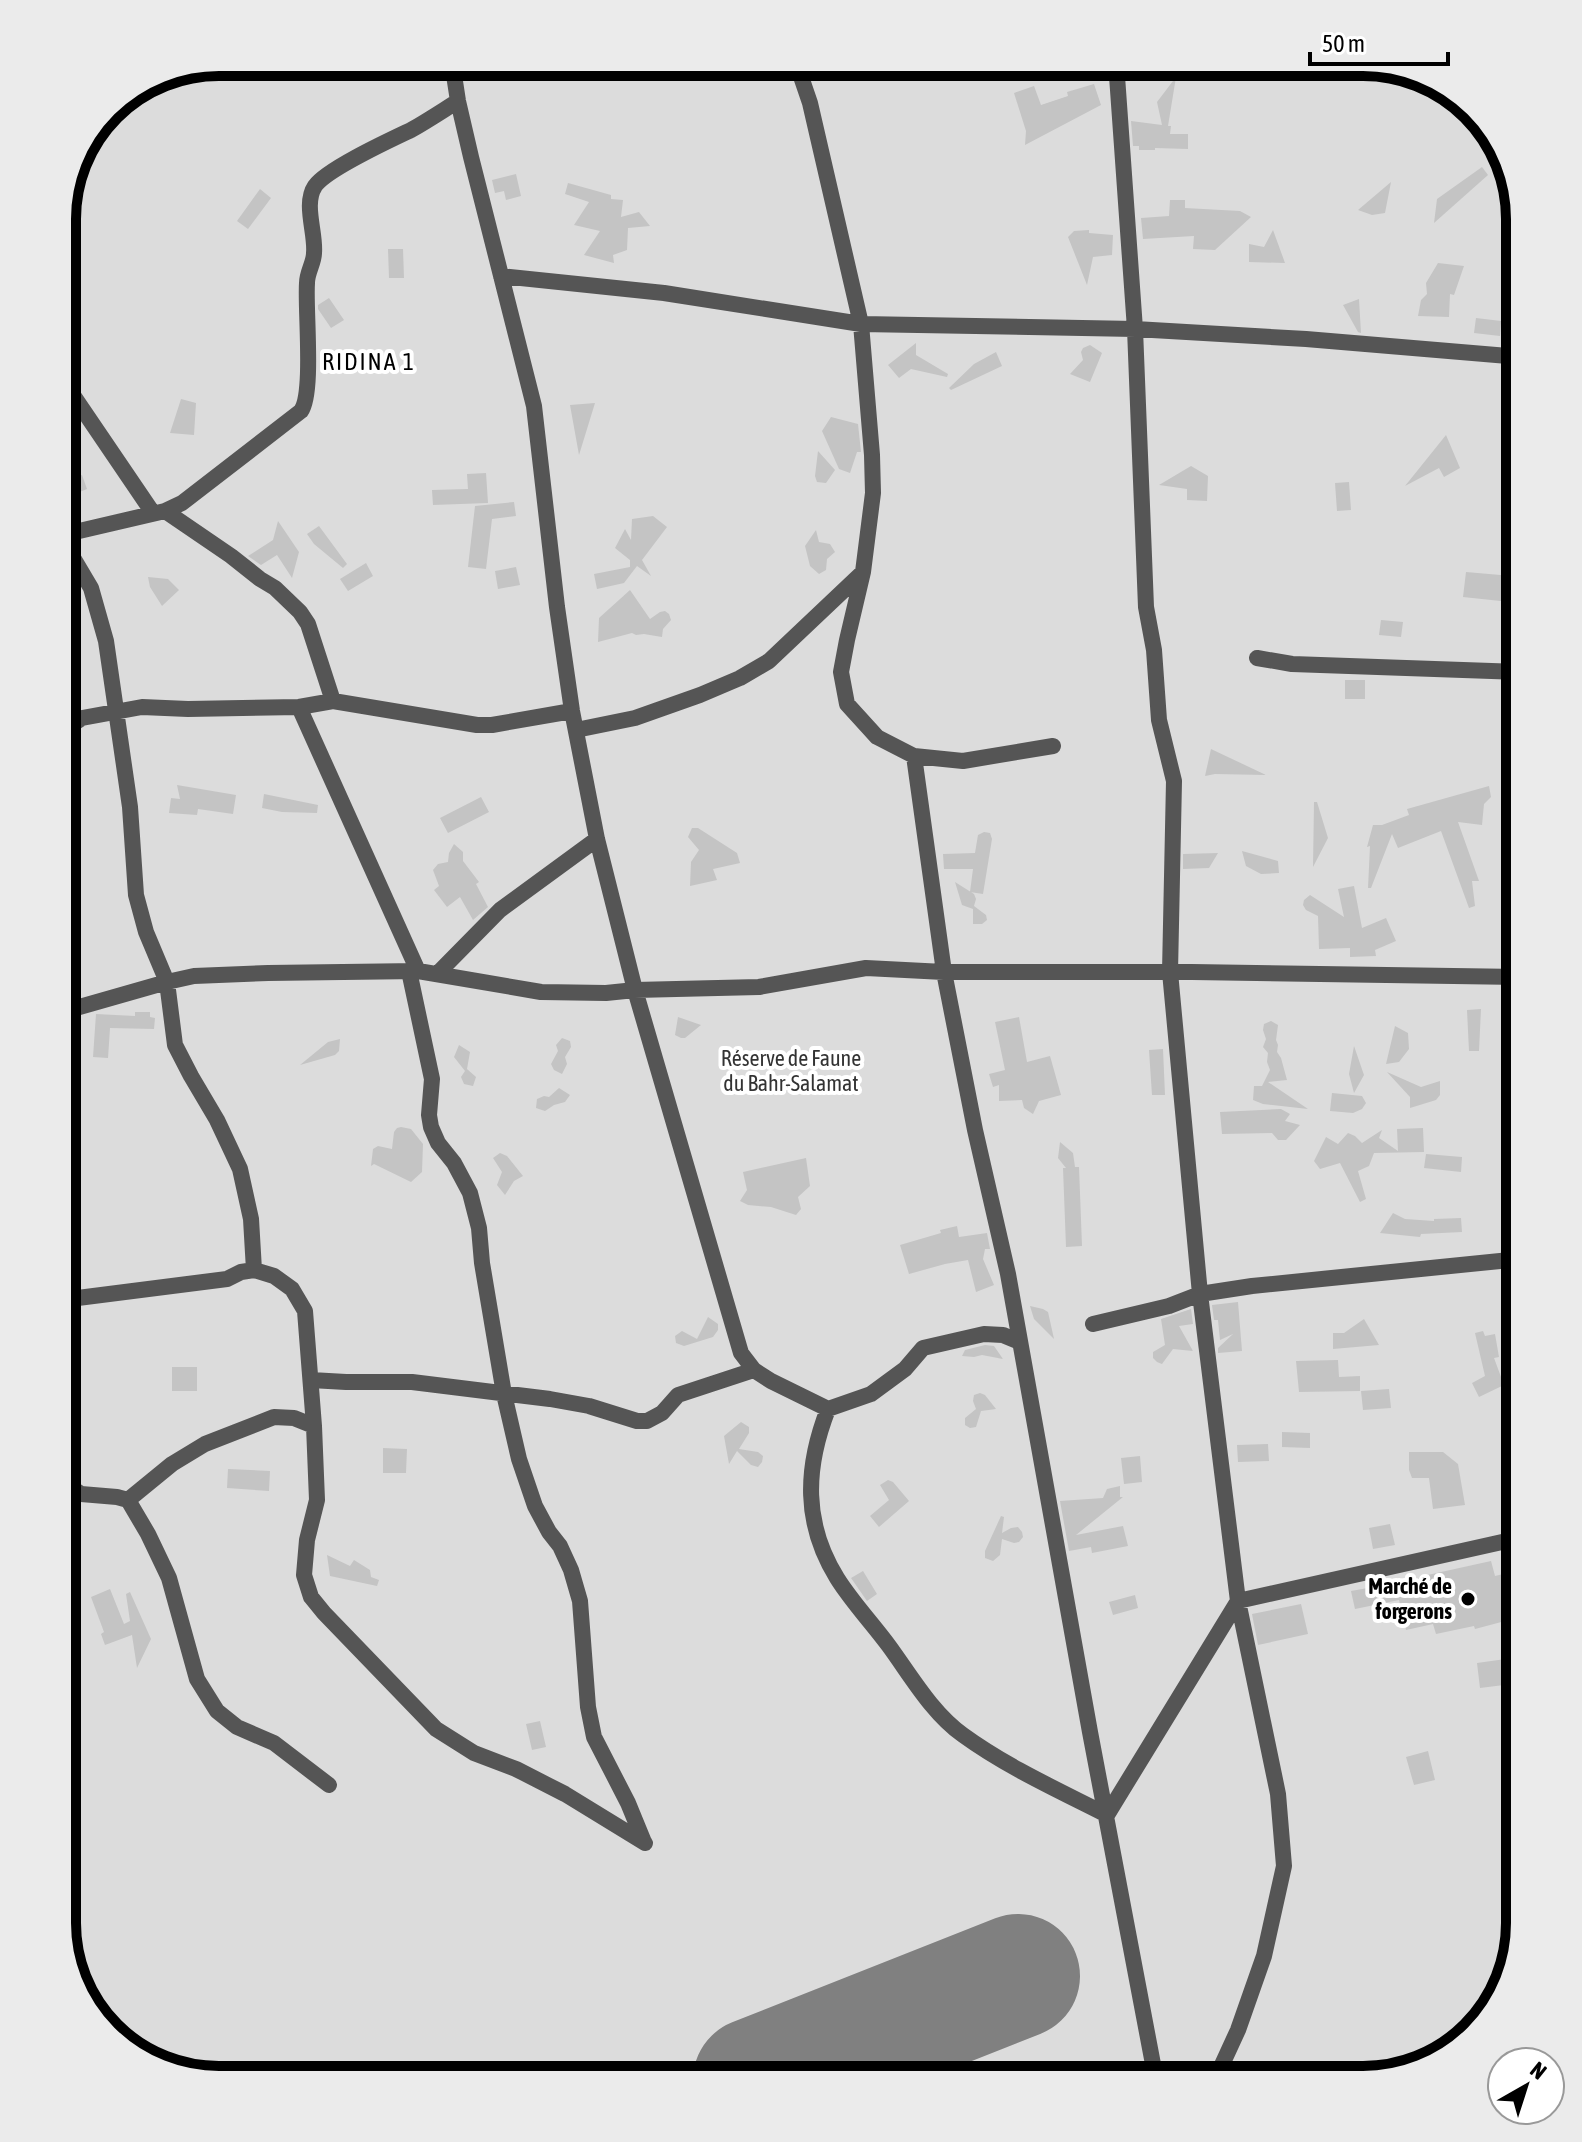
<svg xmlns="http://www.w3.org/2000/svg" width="1582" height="2142" viewBox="0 0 1582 2142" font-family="'Asap Condensed',sans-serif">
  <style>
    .green { fill: #dcdcdc }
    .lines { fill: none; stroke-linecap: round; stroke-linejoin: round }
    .runway { stroke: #808080; stroke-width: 124 }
    .building { fill: #c4c4c4 }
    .street { stroke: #555; stroke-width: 16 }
    .poi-dot { fill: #000; stroke: #fff; stroke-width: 3 }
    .labels { text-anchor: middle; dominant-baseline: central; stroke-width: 8; stroke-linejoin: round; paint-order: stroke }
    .park-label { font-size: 22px; fill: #333; stroke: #fff }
    .poi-label { font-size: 22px; font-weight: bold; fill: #000; stroke: #fff; text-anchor: end }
    .neighbourhood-label { font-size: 24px; letter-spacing: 2px; fill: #000; stroke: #fff }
    .rim { fill: none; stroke: #000; stroke-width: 10 }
  </style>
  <rect width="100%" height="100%" fill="#fff"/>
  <path class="green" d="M219,62H1373L1442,83L1499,140L1520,219V1923L1499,2001L1442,2059L1363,2080H209L140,2059L83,2002L62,1923V208L78,150L115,101L159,74Z"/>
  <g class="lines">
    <path class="runway" d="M755,2080L1018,1976"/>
  </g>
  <path class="building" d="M1176,77L1168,126H1171L1170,134H1188V149L1155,148V150H1139V146H1133L1131,121L1162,125L1157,102Z
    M1094,84L1101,105L1025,145L1026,131L1014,93L1034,86L1041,105L1068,96L1067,92Z
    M1482,167L1488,175L1434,223L1437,199Z
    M516,174L521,196L506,200L504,191L495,193L492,180Z
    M1391,182L1385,213L1372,215L1358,210Z
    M568,183L611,195V199L623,200L621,217L639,212L650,226L628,228L627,250L613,255L614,263L584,255L600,231L574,225L589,202L565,194Z
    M260,189L271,198L248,229L237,221Z
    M1170,200H1185V208L1240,211L1251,217L1215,250L1193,249L1194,236L1143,239L1141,218L1169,216Z
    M1089,230V233L1113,235L1112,255L1093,257L1087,285L1068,237L1074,231Z
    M1273,230L1285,263L1249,262V244L1264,247Z
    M388,249H403L404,278H389Z
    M1438,263L1464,266L1454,295L1450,294L1449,317L1418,316L1421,300L1427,294L1426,283Z
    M329,298L344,320L331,328L318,309V305Z
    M1359,299L1361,333L1358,332L1343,305Z
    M1476,318L1501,321L1500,336L1474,333Z
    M916,343V355L948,374L947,377L911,369L899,378L888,365Z
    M1090,345L1102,353L1090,382L1070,374L1083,360L1081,352L1083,348Z
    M996,352L1002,366L951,390L949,388L974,364Z
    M181,399L196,403L194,435L170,433Z
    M595,403L579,455L570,405Z
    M831,417L858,424L861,452H857L850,473L839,469L822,431Z
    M1446,435L1460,468L1444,477L1439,468L1405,486Z
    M818,451L835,470L826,483L817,482L815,476Z
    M1191,466L1208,476L1207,501L1187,500V489L1159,485Z
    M486,473L488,503L433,505L432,490L468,489L467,474Z
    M82,475L87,489L62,499V483Z
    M1349,482L1351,510L1337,511L1335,483Z
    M514,502L516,516L492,519L486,569L468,567L475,506Z
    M653,516L667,527L642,560L651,576L637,566L624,583L597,589L594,574L630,567V560L615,548L625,529L631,540L632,519Z
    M278,521L299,552L292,578L277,555L261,565L248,556L273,540Z
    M319,526L347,564L343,568L314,544L307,534Z
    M816,530L819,542L830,544L835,552L827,559L826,570L819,574L810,566L805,546Z
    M366,563L373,576L348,591L340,579Z
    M516,567L520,585L498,589L495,571Z
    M1466,572L1512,576L1510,602L1463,597Z
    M148,577L168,579L179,590L162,606L150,587Z
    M630,590L650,619L660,612L665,611L669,614L671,620L663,629L662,637L644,634L636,635L632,633L598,642L599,618Z
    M1381,620L1403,622L1401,637L1379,635Z
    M1345,680H1365V699H1345Z
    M1211,749L1266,775L1215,774L1205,776Z
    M177,785L236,795L233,814L198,809L197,815L169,813L171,798L180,799Z
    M1489,786L1491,797L1484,804L1482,825L1458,822L1479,881H1472L1475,906L1469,908L1441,831L1398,848L1392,834L1371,888H1368L1370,846L1367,847L1373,825H1382L1409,815L1407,809Z
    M264,794L318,805L317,813L282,812L262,808Z
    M481,797L489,812L448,833L440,818Z
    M1314,802H1317L1328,838L1313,867Z
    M692,828H698L737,853L740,863L713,869L717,880L690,886L691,862L699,850L688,837Z
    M984,832L990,833L992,839L983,894L970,892L973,869H944L943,854L975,853L978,835Z
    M454,844L463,852V861L479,882L476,884L488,907L473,920L460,897L447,907L434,890L439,886L433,870L438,864L448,862L449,853Z
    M1242,851L1278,861L1279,873L1261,874L1246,866Z
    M1218,853L1209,868L1183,869V854Z
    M955,882L974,894L976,899L974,906L986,915L987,920L982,924H973V909L962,905Z
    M1354,886L1362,928L1386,918L1396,941L1375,950L1376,956L1350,957V948L1319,949L1318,916L1306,910L1303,905L1304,900L1310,895L1344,917L1338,889Z
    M1481,1009L1479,1051H1469L1467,1010Z
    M135,1012H150V1017L155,1018L154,1029L110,1028L108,1058L93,1057L96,1014L135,1016Z
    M678,1017L701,1025L685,1038H681L675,1035Z
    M1019,1017L1027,1062L1050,1056L1061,1095L1039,1101L1033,1114L1024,1108L1022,1100L999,1101V1085L993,1087L989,1074L1005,1070L995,1022Z
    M1271,1021L1278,1025L1276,1040L1278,1045L1277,1052L1281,1058L1287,1080L1268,1082L1308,1109L1263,1104L1253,1100L1254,1086H1262L1270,1070L1267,1062L1268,1053L1263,1047L1266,1039L1263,1030L1264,1024Z
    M1395,1026L1408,1033L1409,1049L1399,1062L1386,1064Z
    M562,1038L570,1041L571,1047L565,1057L567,1064L562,1074L554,1070L551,1064L558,1051L556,1045Z
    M340,1039L339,1051L335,1055L300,1065L328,1042Z
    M459,1045L470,1052L467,1069L476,1077L473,1086L464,1084L461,1077L465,1071L454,1057Z
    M1354,1046L1364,1075L1354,1093L1349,1074Z
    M1163,1049L1165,1095H1152L1149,1050Z
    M1387,1072L1421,1087L1440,1081V1095L1436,1100L1410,1108V1097Z
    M559,1088L570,1095L565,1102L554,1105L545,1111L536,1108L537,1099L544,1096L549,1097Z
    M1332,1093L1362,1096L1366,1103L1362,1109L1353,1113L1330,1111Z
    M1281,1109L1290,1114L1285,1121L1300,1125L1286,1140H1278L1272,1133L1222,1134L1220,1112Z
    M401,1127L411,1129L423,1144L422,1172L411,1182L374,1164L371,1166L373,1149L378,1146L392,1149L394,1132L397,1128Z
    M1423,1128L1424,1152L1374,1153L1369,1166L1358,1171L1366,1199L1360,1202L1340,1163L1320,1169L1314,1161L1326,1137L1338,1144L1348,1133L1355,1136L1362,1143L1382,1130L1379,1138L1398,1151L1397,1129Z
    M1060,1142L1073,1153L1075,1167H1079L1082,1246L1066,1247L1063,1168H1066L1058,1158Z
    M500,1153L507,1156L523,1176L514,1181L505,1195L497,1185L502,1172L493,1158Z
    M1426,1154L1462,1157L1461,1172L1424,1168Z
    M806,1158L810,1186L798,1197L801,1209L796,1215L771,1207L748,1205L740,1201L747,1190L743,1172Z
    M1393,1213L1405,1219L1434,1221V1219L1461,1218L1462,1232L1421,1234L1420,1237L1380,1233Z
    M957,1226L959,1237L987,1233L990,1249H985L983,1259L994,1285L976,1292L968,1260L945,1264L909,1274L900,1245L941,1233L940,1230Z
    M1238,1302L1242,1351L1218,1353V1348L1233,1334L1220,1340L1218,1320H1214L1212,1305Z
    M1030,1306L1043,1309L1048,1312L1054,1339L1034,1319Z
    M1191,1309L1193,1324L1179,1326L1193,1351L1173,1349L1162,1364L1157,1362L1153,1358V1352L1165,1345L1161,1319Z
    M708,1317L718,1324V1330L713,1337L684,1346L676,1343L675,1336L682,1331L697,1339Z
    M1364,1319L1379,1345L1333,1349V1333H1344Z
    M1483,1331L1485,1336L1495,1334L1499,1357L1494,1358L1504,1385L1479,1397L1472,1383L1485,1376L1475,1333Z
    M985,1345L994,1346L1003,1359L982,1355L974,1357L962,1356L965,1350Z
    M1338,1360L1339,1377L1360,1376V1391L1299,1392L1296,1361Z
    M172,1367H197V1391H172Z
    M1389,1389L1391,1408L1363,1410L1361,1391Z
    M980,1393L985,1395L996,1409L981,1411L976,1427L970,1428L965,1425V1418L976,1409L973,1401L974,1395Z
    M741,1422L749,1427V1433L739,1449L758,1452L763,1456L762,1462L758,1467L751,1465L737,1451L729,1464L724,1436Z
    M1282,1432L1310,1433V1448L1282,1447Z
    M1268,1444L1269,1461L1238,1462L1237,1445Z
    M383,1448L407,1449L406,1473H383Z
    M1409,1452H1443L1458,1464L1465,1505L1433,1509L1429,1478H1412L1409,1470Z
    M1140,1456L1142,1482L1124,1484L1121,1458Z
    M228,1469L270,1471L269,1491L227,1488Z
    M888,1480L893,1482L909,1501L879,1527L870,1516L889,1500L880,1485Z
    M1120,1486V1497H1123L1076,1535L1123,1526L1128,1546L1092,1553L1091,1547L1069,1551L1060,1501L1103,1498L1107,1489Z
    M1001,1516L1004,1517L1002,1533L1011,1528L1018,1527L1022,1532L1023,1537L1019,1542L1014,1543L1002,1539L1000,1555L993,1561L985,1558V1551Z
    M1390,1524L1395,1545L1373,1549L1369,1528Z
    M327,1555L350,1566L354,1560L370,1570L371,1577L379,1580L377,1586L330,1576Z
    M1491,1561L1495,1576L1520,1570V1617L1475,1629L1474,1626L1436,1634L1433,1624L1406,1630L1399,1600L1355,1609L1351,1591L1423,1578V1576Z
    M863,1571L877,1594L867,1601L851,1578Z
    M110,1589L124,1624L130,1621L126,1594L130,1592L151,1639L137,1668L132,1635L105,1645L101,1634L104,1632L91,1597Z
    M1135,1595L1138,1608L1113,1615L1109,1602Z
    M1301,1604L1308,1634L1258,1645L1252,1614Z
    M1520,1657V1683L1480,1688L1477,1663Z
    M540,1721L546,1747L532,1750L526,1724Z
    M1428,1751L1435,1780L1414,1785L1406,1757Z"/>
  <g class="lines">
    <path class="street" d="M452,62L458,101L471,157L534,406L557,607L572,711L597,839L635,990L741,1353L754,1370L771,1381L828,1409L871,1394L905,1369L923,1348L984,1334L1003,1335L1020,1342
      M796,62L810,103L861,324L872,455L873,493L863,572L847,640L841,672L847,704L877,737L914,756L963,761L1053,746
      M1116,62L1135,329L1146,607L1154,650L1159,720L1174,781L1170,972L1200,1294L1238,1601L1278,1794L1284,1866L1264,1956L1238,2030L1215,2080
      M501,276L664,293L861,324L1135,329L1306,339L1520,357
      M62,379L153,513
      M165,511L231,556L260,579L275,588L300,612L308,624L333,701
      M62,535L165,511L182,503L301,411C314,393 305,308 307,283C307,272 314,263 314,253C316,233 303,204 315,186C327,169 390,140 411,130C427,121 442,111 458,101
      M62,539L91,588L106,641L130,807L136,895L146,932L167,982L175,1045L191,1076L217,1120L240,1169L251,1219L254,1270L274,1276L292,1289L305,1311L314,1426L317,1500L307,1540L304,1575L311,1597L324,1613L436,1729L474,1753L516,1769L565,1794L645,1843
      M1257,658L1292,664L1520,672
      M299,707L418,971
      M576,730L635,718L700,695L740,678L769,661L862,573
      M62,731L82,718L142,707L188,709L299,707L333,701L477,725H492L572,711
      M914,756L944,972L975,1130L1008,1274L1090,1732L1156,2080
      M409,971L432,1079L429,1115L431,1127L438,1143L454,1163L470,1193L479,1228L482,1263L504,1394L519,1459L535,1506L549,1532L560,1546L571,1570L580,1601L588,1707L594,1737L628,1803L644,1842
      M437,974L500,910L597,839
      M62,1012L167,982L194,976L268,973L418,971L541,992L606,993L635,990L759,987L866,968L944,972H1192L1520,977
      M62,1300L227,1279L241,1272L254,1270
      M1093,1324L1169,1306L1200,1294L1252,1286L1520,1259
      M311,1380L346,1382H412L550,1399L589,1406L637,1421H647L662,1413L678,1395L754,1370
      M828,1409C805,1468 803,1523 837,1578C852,1602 872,1623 889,1646C911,1676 932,1713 963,1735C1007,1767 1058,1790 1107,1815L1238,1601L1520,1538
      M62,1481L81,1494L117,1497L128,1500L148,1534L169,1578L197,1679L217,1711L237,1727L274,1743L329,1785
      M128,1500L172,1464L205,1444L274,1417L294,1418L314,1426"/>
  </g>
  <circle class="poi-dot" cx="1468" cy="1599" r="8"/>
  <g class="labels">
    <g class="park-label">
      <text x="791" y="1058">Réserve de Faune<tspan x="791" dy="25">du Bahr-Salamat</tspan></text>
    </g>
    <g class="poi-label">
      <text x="1452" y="1586">Marché de<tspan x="1452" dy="25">forgerons</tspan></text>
    </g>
    <g class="neighbourhood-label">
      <text x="369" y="361">RIDINA 1</text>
    </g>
  </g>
  <path d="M0 0H1582V2142H0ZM219 76H1363A143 143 0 0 1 1506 219V1923A143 143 0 0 1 1363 2066H219A143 143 0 0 1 76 1923V219A143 143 0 0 1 219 76Z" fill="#ebebeb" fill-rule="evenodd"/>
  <path class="rim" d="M219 76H1363A143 143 0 0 1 1506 219V1923A143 143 0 0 1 1363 2066H219A143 143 0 0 1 76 1923V219A143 143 0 0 1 219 76Z"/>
  <g transform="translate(1526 2086) rotate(39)"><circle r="38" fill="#ffffff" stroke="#999999" stroke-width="2"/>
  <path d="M0-6L14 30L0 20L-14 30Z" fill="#000000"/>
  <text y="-12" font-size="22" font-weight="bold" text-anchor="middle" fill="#000000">N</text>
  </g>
  <path d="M1310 52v12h138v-12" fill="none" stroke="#000000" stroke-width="4"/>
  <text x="1322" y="52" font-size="24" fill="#000000" stroke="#ffffff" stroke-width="6" paint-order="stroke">50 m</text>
</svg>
